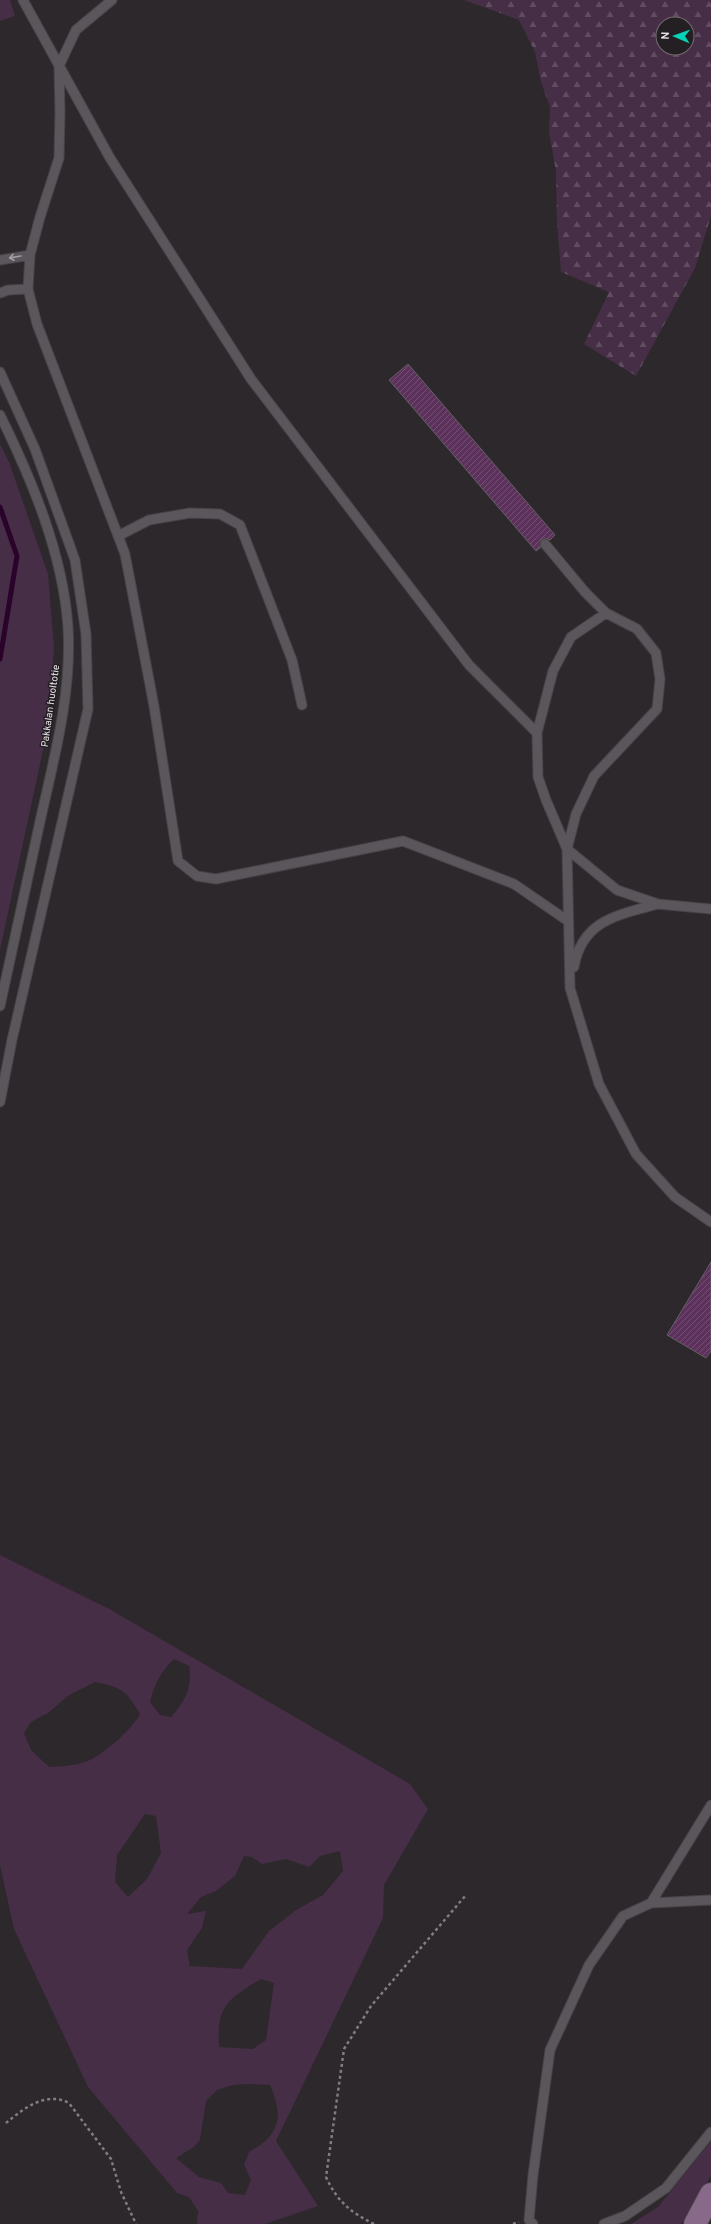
<svg xmlns="http://www.w3.org/2000/svg" width="711" height="2224" viewBox="0 0 711 2224" font-family="Overpass,sans-serif">
  <style>
    .green { fill: #462e46; fill-rule: evenodd }
    .forest { fill: url(#forest-firs); fill-rule: evenodd }
    .lines { fill: none; stroke-linecap: round; stroke-linejoin: round }
    .stream { stroke: #2a032b; stroke-width: 5 }
    .building { fill: url(#building-hatch); stroke: #635f63 }
    .service-casing { stroke: #474447; stroke-width: 11 }
    .primary-casing { stroke: #474447; stroke-width: 24 }
    .path { stroke: #827d81; stroke-width: 2.5; stroke-dasharray: 3 3; stroke-linecap: butt }
    .service { stroke: #5b565b; stroke-width: 9 }
    .primary { stroke: #896989; stroke-width: 22 }
    .oneway { stroke: #a19da1 }
    .labels { text-anchor: middle; dominant-baseline: central; stroke-width: 3; stroke-linejoin: round; paint-order: stroke }
    .street-label { font-size: 10px; fill: #e7e4e7; stroke: #231f23 }
  </style>
  <defs>
    <pattern id="forest-firs" width="22" height="20" patternUnits="userSpaceOnUse"><rect width="22" height="20" fill="#462e46"/><path d="M5 1l3.5 6h-7zM16 11l3.5 6h-7z" fill="#614c61"/></pattern>
    <pattern id="building-hatch" width="6" height="6" patternUnits="userSpaceOnUse"><rect width="6" height="6" fill="#5c325c"/><path d="M-1 1l2-2M0 6l6-6M5 7l2-2" fill="none" stroke="#735073"/></pattern>
  </defs>
  <rect width="100%" height="100%" fill="#2d282c"/>
  <path class="green" d="M0,0H10L15,16L0,21Z
    M0,444L9,462L48,574L54,648L48,727L0,950Z
    M0,1555L111,1610L410,1784L428,1809L384,1885L383,1918L276,2141L318,2206L265,2224H197L198,2211L189,2197L177,2193L88,2087L14,1929L0,1865ZM174,1659L189,1666C193,1687 185,1701 171,1717L160,1715L150,1702C154,1684 161,1672 174,1659ZM95,1682C121,1687 127,1691 140,1714C132,1729 107,1751 92,1759C80,1766 62,1766 49,1767L31,1750L24,1733L31,1722L48,1713L69,1695ZM145,1814L156,1816L161,1853L147,1879L128,1897L115,1882L117,1855ZM340,1851L343,1871L323,1895L296,1910L269,1931L242,1969L190,1966L187,1950L202,1928L206,1911L187,1914L201,1897L216,1891L235,1876L244,1856L252,1857L262,1864L286,1859L309,1867L320,1856ZM261,1979L274,1983L266,2040L253,2049L219,2047C216,2006 228,1999 261,1979ZM249,2084L270,2085C284,2117 280,2135 249,2152L244,2165L251,2180L245,2195L228,2193L221,2183L199,2177L176,2158L194,2147L200,2140L206,2101L217,2090L233,2085Z
    M711,2141V2176L681,2224H631L658,2207Z"/>
  <path class="forest" d="M464,0H711V216L695,268L636,376L584,344L609,292L561,272L557,222L556,171L549,132L550,107L541,82L535,52L519,20ZM663,24H687V48H663Z"/>
  <g class="lines">
    <path class="stream" d="M0,507L17,556L0,659"/>
  </g>
  <path class="building" d="M408,364L555,535L550,540L544,538L541,540L540,548L536,551L389,380Z
    M711,1262V1351L706,1358L667,1335Z"/>
  <g class="lines">
    <defs>
      <path id="service" d="M23,0L110,158L251,379L469,665L537,733
        M112,0L76,30L59,66L60,113L59,158L40,217L30,255L28,289L37,324L125,554L154,706L178,861L197,876L216,879L403,841L514,884L568,921
        M0,260L30,255
        M0,293L8,290L28,289
        M0,372L35,449L75,560L86,634L88,709L12,1040L0,1102
        M0,415C32,480 63,554 68,627C72,691 55,755 41,817C27,880 14,943 0,1006
        M118,536L149,520L190,513L220,514L240,525L292,660L302,705
        M545,544L585,592L606,613
        M711,909L658,904L617,890L567,849L546,800L538,777L537,733L553,671L571,637L606,613L637,629L656,653L660,679L657,709L594,776L576,814L567,849L570,988L599,1084L636,1154L675,1197L711,1222
        M574,967C582,920 618,915 658,904
        M651,1903L711,1805
        M533,2224L529,2220L533,2175L550,2050L589,1965L623,1916L651,1903L711,1900
        M604,2224L625,2216L666,2188L711,2132"/>
      <path id="primary" d="M695,2224L711,2194"/>
    </defs>
    <use href="#service" class="service-casing"/>
    <use href="#primary" class="primary-casing"/>
    <path class="path" d="M6,2123C24,2108 46,2091 69,2103L111,2159L121,2192L136,2224
      M374,2224C350,2212 337,2201 326,2177L344,2049L371,2006L466,1895
      M513,2224L519,2222"/>
    <use href="#service" class="service"/>
    <use href="#primary" class="primary"/>
  </g>
  <defs><path id="oneway-shaft" d="M-6 0H5M1.5-3L5.5 0L1.5 3" fill="none" stroke-width="1.6" stroke-linecap="round" stroke-linejoin="round"/></defs>
  <use class="oneway" href="#oneway-shaft" transform="translate(15 257) rotate(170)"/>
  <g class="labels">
    <g class="street-label">
      <text transform="translate(51 706) rotate(-82)">Pakkalan huoltotie</text>
    </g>
  </g>
  <g transform="translate(675 36) rotate(272)"><circle r="19" fill="#231f23" stroke="#716e71"/>
  <path d="M0-3L7 15L0 10L-7 15Z" fill="#05d5b6"/>
  <text y="-6" font-size="11" font-weight="bold" text-anchor="middle" fill="#e7e4e7">N</text>
  </g>
</svg>
